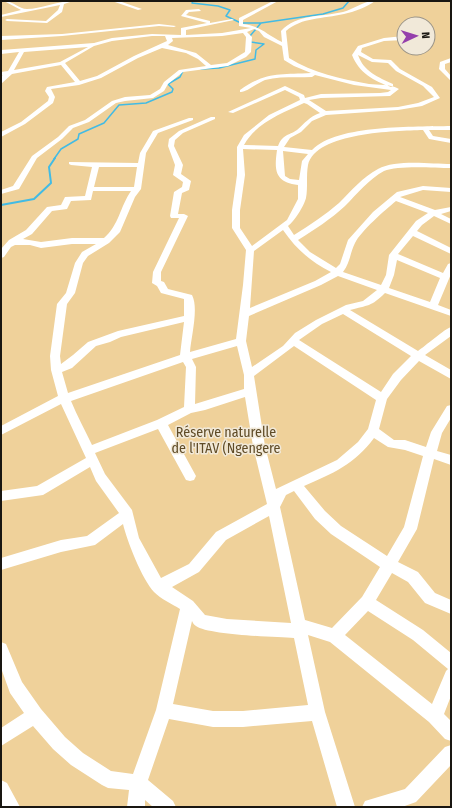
<svg xmlns="http://www.w3.org/2000/svg" width="452" height="808" viewBox="0 0 452 808" font-family="'Fira Sans Condensed',sans-serif">
  <style>
    .green { fill: #efd19a; fill-rule: evenodd }
    .lines { fill: none; stroke-linecap: round; stroke-linejoin: round }
    .stream-far1 { stroke: #42bbe4; stroke-width: 1.5 }
    .stream { stroke: #42bbe4; stroke-width: 2 }
    .minor { fill: #fff; fill-rule: evenodd }
    .labels { text-anchor: middle; dominant-baseline: central; stroke-width: 3; stroke-linejoin: round; paint-order: stroke }
    .park-label { font-size: 14px; fill: #5f4b26; stroke: #f1e9d9 }
  </style>
  <rect width="100%" height="100%" fill="#f1e9d9"/>
  <path class="green" d="M1,1H451V807H1ZM404,24H428V48H404Z"/>
  <g class="lines">
    <path class="stream-far1" d="M193,1L192,3L218,6L230,10L226,16L241,23H261L323,14L343,8L349,1
      M201,69L219,68L255,59L256,50L264,44L251,42L250,36L261,23
      M54,159L61,149L78,139L79,134L104,123L119,105L146,103L172,92L173,89L168,84L180,77L183,71"/>
    <path class="stream" d="M1,205L34,199L51,183L49,167L55,158"/>
    <path class="minor" d="M4,1C13,1 19,9 27,9C40,9 58,1 73,1L64,4L62,12L47,23L7,21L5,20L7,19L46,21L58,10L60,5L1,17V15L21,10Z
      M112,1H119L142,9L138,10Z
      M273,1H278L243,20V24C261,26 267,35 282,42L281,31C297,14 321,17 343,12C354,9 363,1 375,1C367,7 354,12 344,14C323,19 302,17 286,31L289,58C313,73 341,79 369,84C377,85 392,84 399,89L390,96L321,98L309,100L326,111L398,107L418,103L434,97L423,86L396,71L388,63L372,62L358,55C364,72 378,77 393,84V86L391,87C374,81 359,73 352,55L358,46L384,38L404,36V40L384,41L362,48L361,52L373,59L391,60L400,69L432,87L440,98L422,106L398,110L326,115L312,121L301,132L290,138L284,147L312,150C337,124 416,127 451,126V130H429L433,136L451,139V143L429,139L423,130C396,131 316,132 308,165C306,176 308,187 306,198C304,206 294,222 288,226L294,235C310,225 325,215 339,203C351,191 363,177 378,169C396,159 431,164 451,164V168C434,168 398,165 384,171C369,179 357,194 345,206C331,219 314,230 298,240L310,252L336,268L340,264L348,240L373,212L397,192L423,186L451,188V192L423,190L400,197L435,210L451,207V211L441,214L451,219V224L434,216L422,225L417,231L451,248V254L413,236L398,254L443,273L448,264L451,263V274L438,305L451,310V316L385,293C371,307 368,305 350,310L418,351C424,347 446,328 451,327V336L425,355L451,370V379L419,361L401,380L387,399L379,429L394,440H405L426,447L431,432L447,406L451,405V418L442,433L437,451L451,455V465L434,459L417,529L398,562L418,572L435,593L451,600V614L425,603L408,582L392,573L376,600L423,630L451,653V696L444,714L451,721V741L445,739L429,722L330,642L308,635L325,712L355,807H337L312,721L243,727H213L169,719L148,780L173,801L176,807H153L145,800V807H127L129,790L108,788L102,785L71,765L53,749L33,726L1,746V728L24,713L10,693L1,668V642L6,644L22,682L41,709L65,737L83,753L111,771L133,774L156,710L180,609C172,604 161,599 154,592C142,579 127,541 123,524L95,545L61,552L1,570V558L61,540L87,536L119,513L96,481L90,467L43,495L1,501V491L37,486L86,458L61,404L1,435V426L58,396L51,370L50,356L57,304L66,293L75,263L82,252L96,244H72L41,248L30,245H15L11,247L4,257L1,258V249L9,240L26,230L47,207L61,205L65,197L85,196L92,167L71,165L69,164V162L138,163L140,153L153,131L189,118H193V120L158,133L146,153L141,189L135,197L120,232L109,243L88,256L83,263L75,293L67,304L60,356L61,364L73,355L88,342L118,331L184,316V299L161,293L157,286L152,283L153,272L179,218H171L170,216L174,192L182,187L183,182L173,175L175,165L168,146L169,139L179,131L211,117H215V119L183,133L175,140L174,146L183,165L181,174L191,181L189,190L182,193L178,214H184L188,216L161,272V281L164,282L168,289L192,295C199,308 191,337 190,352L236,339L243,285L246,250L232,228V210L237,175V147L244,135L269,115L300,100L299,97L285,90L233,113L228,112L285,86L304,95L305,98L321,94L380,93L388,92L391,90L354,85L315,75L312,77C297,78 280,76 265,80C257,83 246,93 240,92V90C267,71 280,75 311,73L294,66L284,60L282,46L264,37L259,31L254,29L247,32L252,37L251,52L246,57L228,66L183,72L168,84L164,91L153,98L125,101L116,103L89,122L73,128L62,139L37,158L19,189L1,194V190L13,186L32,156L58,137L69,126L85,120L112,101L125,97L150,95L160,89L164,82L179,70L206,66L198,59L186,53L162,48L138,58L101,78L79,85L51,89L55,97L53,103L25,124L1,137V132L21,122L48,101L49,97L45,91L47,87L75,82L61,65L12,74L1,84V77L3,75L1,76V72L8,71L19,52L1,54V50L94,43L112,38L152,34L181,35V28L207,23L181,16L186,10L199,9L201,11L189,12L186,15L210,21V23L232,19L234,20L186,30V35L222,33L251,28L239,26V18ZM243,33L246,37L245,52L227,63L211,65L196,53L168,45L173,41L172,38L222,36ZM152,36H165L167,41L134,56L97,76L80,81L65,63L94,46L112,41ZM88,47L60,62L14,70L24,52ZM304,103L307,104L320,113C309,117 305,123 297,130C288,136 283,134 278,146L244,145C256,123 282,113 304,103ZM243,149L277,150C274,171 275,182 298,185V199L287,220L252,246L240,228V210L245,175ZM283,151L308,154L302,161L299,180L290,179L285,176ZM99,167H137L134,187H94ZM93,191H131C120,207 119,225 104,238H72L41,242L23,239L32,234L52,211L67,209L71,201L91,200ZM396,201L428,213L416,221L389,255L386,275L381,285L343,272C350,263 350,253 355,243C361,231 385,210 396,201ZM283,230C296,249 311,262 331,272L315,281L250,308L254,251ZM397,260L440,278L430,302L389,288L394,275ZM338,276L377,290L363,301L346,305L316,320L295,333L283,346L252,367L246,341L249,316L321,285ZM343,314L411,356L393,374L381,392L299,340L322,324ZM184,322L180,355L68,393L62,372L72,368L96,346L110,342L121,337ZM237,346L244,375V389L195,404L196,367L192,359ZM294,346L376,400L368,429L358,442L337,460L276,489L265,446L254,376ZM183,362L186,367L184,407L157,420L92,445C85,430 77,416 71,401ZM245,397L253,446L267,504L216,532L189,564L161,578L139,538L132,510L105,474L95,453L158,429L186,480L190,481L194,480L196,476L168,425L191,413L205,410ZM374,438L388,447L405,450L423,456L404,527L387,556L341,526L325,511L304,486C332,474 355,464 374,438ZM294,491L315,519L331,534L380,567L362,597L332,628L305,620L280,507L286,495ZM269,516L291,623L227,619L205,615L193,601L172,587L199,572L226,540ZM368,611L413,640L448,669L446,671L432,704L345,635ZM192,621C193,623 194,625 196,626C208,635 276,637 294,638L308,705L243,711H213L173,704Z
      M159,24L176,26L174,27L159,26L62,36L1,40V36L62,34Z
      M451,58V62L445,64V69L451,76V81L439,69L440,62Z
      M451,745V765L416,802L402,807H362L365,801L405,789L445,747Z
      M1,780L7,783L20,807H1Z"/>
  </g>
  <g class="labels">
    <g class="park-label">
      <text x="226" y="432">Réserve naturelle<tspan x="226" dy="16">de l'ITAV (Ngengere</tspan></text>
    </g>
  </g>
  <rect width="452" height="808" fill="none" stroke="#191611" stroke-width="4"/>
  <g transform="translate(416 36) rotate(86)"><circle r="19" fill="#f1e9d9" stroke="#9b9589"/>
  <path d="M0-3L7 15L0 10L-7 15Z" fill="#953fac"/>
  <text y="-6" font-size="11" font-weight="bold" text-anchor="middle" fill="#191611">N</text>
  </g>
</svg>
